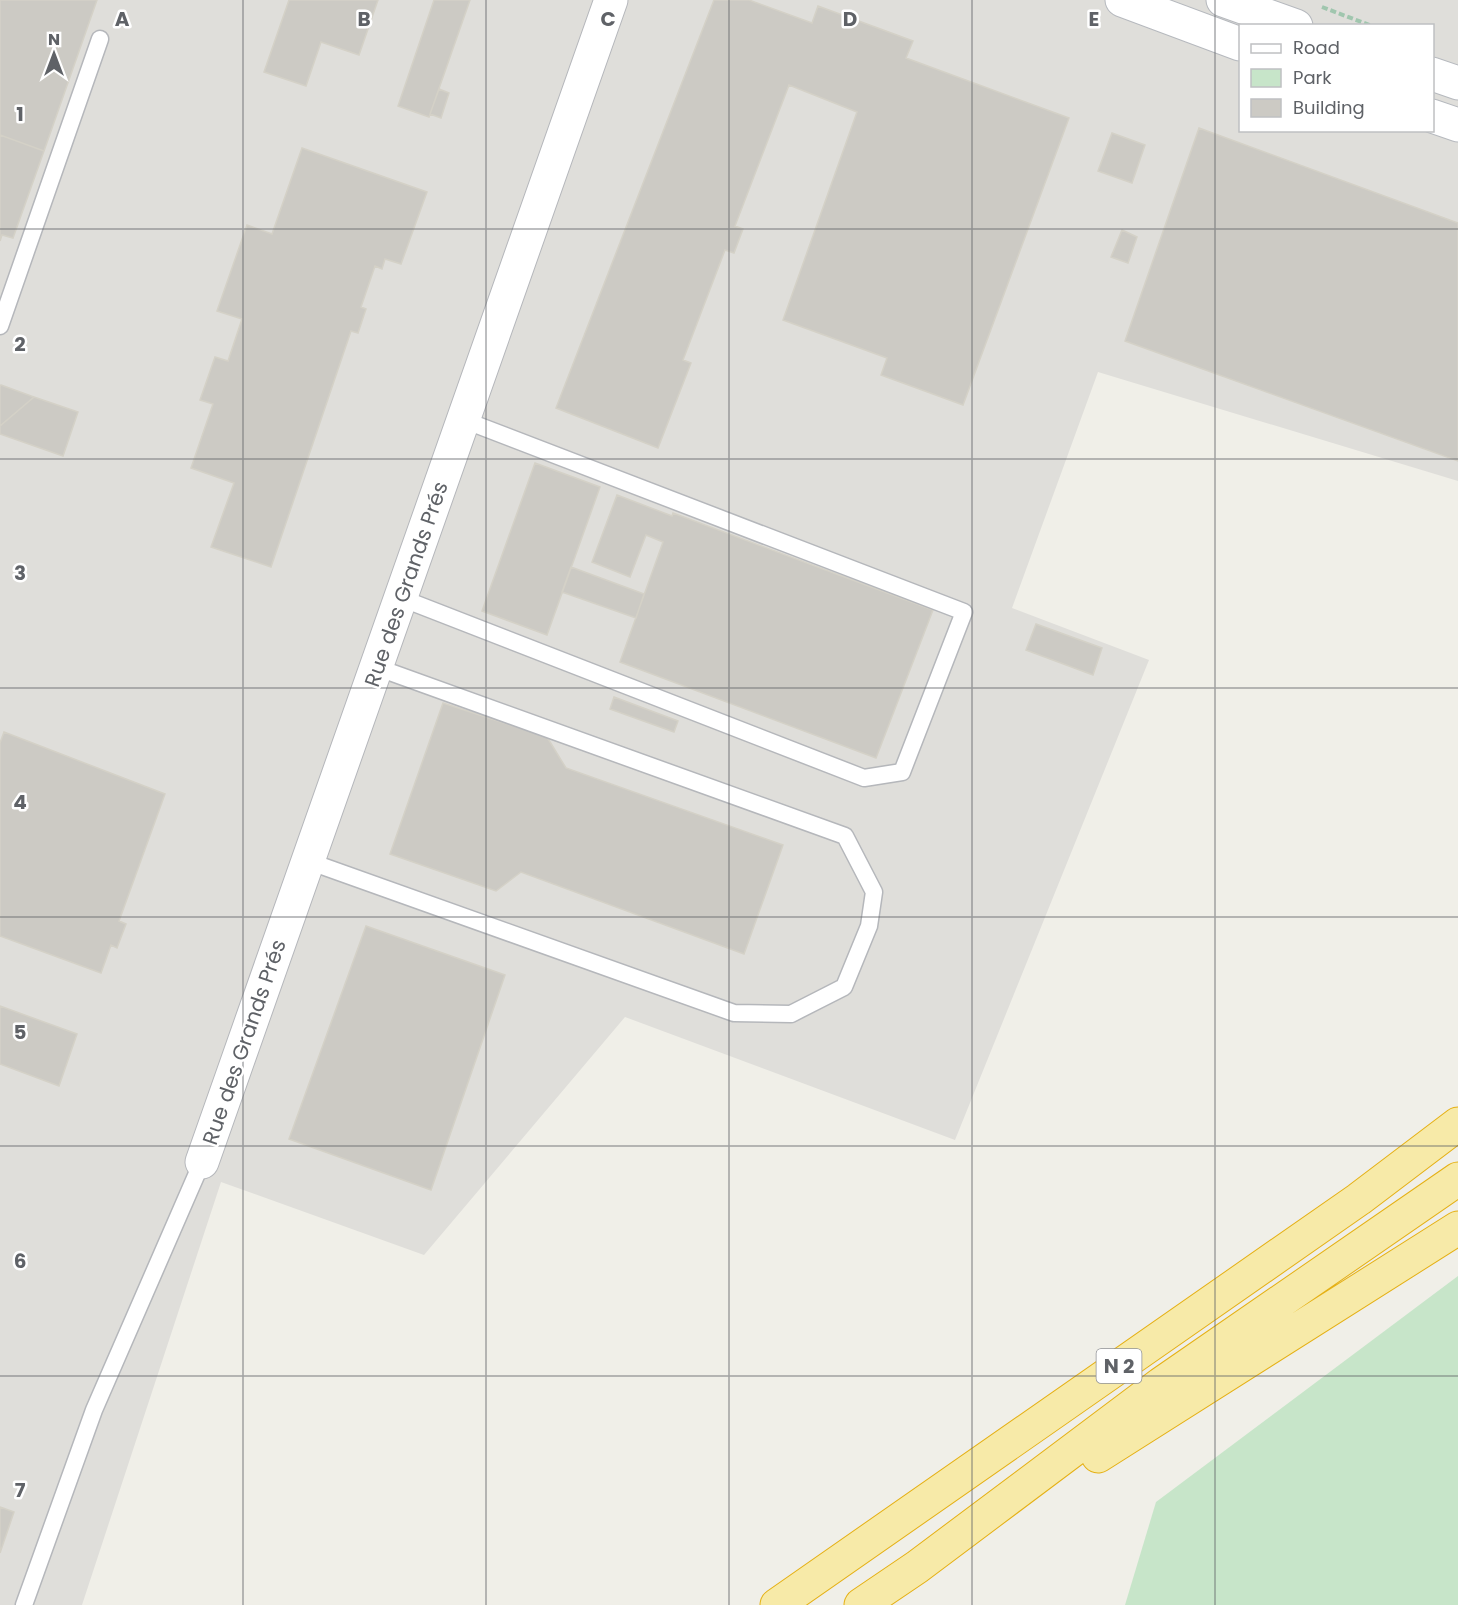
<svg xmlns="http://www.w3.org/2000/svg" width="1458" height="1605" viewBox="0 0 1458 1605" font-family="Poppins,sans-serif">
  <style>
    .industrial { fill: #dfdeda; fill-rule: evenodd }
    .green { fill: #c7e5c9 }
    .building { fill: #cccac4; stroke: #d4d1c7; stroke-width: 1.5 }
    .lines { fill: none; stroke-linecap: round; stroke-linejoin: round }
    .service-casing { stroke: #b5b7bb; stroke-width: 19 }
    .minor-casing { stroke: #b5b7bb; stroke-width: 35 }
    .secondary-casing { stroke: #b6b9be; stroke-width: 35 }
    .trunk-casing { stroke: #e5b014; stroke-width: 35 }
    .path { stroke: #a0c6ae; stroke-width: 4; stroke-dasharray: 6 3; stroke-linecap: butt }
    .service { stroke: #fff; stroke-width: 16 }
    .minor { stroke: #fff; stroke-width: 33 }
    .secondary { stroke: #fff; stroke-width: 33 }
    .trunk { stroke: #f7eaa8; stroke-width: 33 }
    .grid { fill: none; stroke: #5f6267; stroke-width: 1.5; stroke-opacity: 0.55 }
    .labels { text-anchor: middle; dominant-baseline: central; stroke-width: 5; stroke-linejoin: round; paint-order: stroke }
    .shield { fill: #fff; stroke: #8f9195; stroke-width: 1.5 }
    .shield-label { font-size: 20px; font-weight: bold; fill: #5f6267 }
    .street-label { font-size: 21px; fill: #5f6267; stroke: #fff }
    .grid-label { font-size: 20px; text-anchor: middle; font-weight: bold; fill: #5f6267; stroke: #fff; stroke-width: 5; stroke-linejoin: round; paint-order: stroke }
  </style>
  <rect width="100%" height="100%" fill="#f0efe8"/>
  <path class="industrial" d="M0,0H1458V481L1098,372L1012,608L1149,660L955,1140L625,1017L424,1255L221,1182L82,1605H0ZM1240,26H1432V130H1240Z"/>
  <path class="green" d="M1458,1276V1605H1125L1156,1502Z"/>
  <path class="building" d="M0,0H97L44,151L0,135Z
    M289,0H378L359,55L321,42L306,86L264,72Z
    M434,0H470L429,117L398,106Z
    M714,0H749L812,23L818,6L913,41L906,58L1069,118L963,405L881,375L887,358L783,320L857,112L789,85L735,226L743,229L734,253L725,250L683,360L691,363L658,448L556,408Z
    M439,89L449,93L441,118L430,114Z
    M1199,128L1458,223V461L1125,341Z
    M1112,133L1145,145L1132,183L1098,171Z
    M0,135L44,151L13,238L2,235L0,241Z
    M302,148L427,192L401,264L385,259L382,269L375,266L361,307L366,309L358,333L351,331L271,567L211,547L234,483L191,468L213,404L200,400L215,357L228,361L242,319L217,311L247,225L272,234Z
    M1122,230L1137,237L1128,263L1111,257Z
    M1,385L34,397L0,426V387Z
    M34,397L78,412L63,456L0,434V426Z
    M535,463L600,487L547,635L482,611Z
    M617,495L672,516L673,513L933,610L876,758L620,662L663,542L646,535L630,577L592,562Z
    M571,567L644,594L636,618L562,592Z
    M1036,624L1102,648L1093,675L1026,650Z
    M614,697L678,721L674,732L610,709Z
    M443,703L547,737L566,768L783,845L744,954L521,872L496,891L390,854Z
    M4,732L165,794L119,921L126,924L117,948L111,945L101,973L0,936V743Z
    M366,926L505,975L431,1190L289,1139Z
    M0,1006L77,1034L59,1086L0,1064Z
    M0,1507L14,1512L0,1553Z"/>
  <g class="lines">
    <defs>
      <path id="service" d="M0,326L100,39
        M401,598L864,778L902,772L964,612L464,420
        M308,861L734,1013L791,1014L844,987L869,926L874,892L845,836L376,667
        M24,1605L94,1410L202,1162"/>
      <path id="minor" d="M202,1162L611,0"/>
      <path id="secondary" d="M1122,0L1240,44
        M1223,0L1296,26
        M1432,74L1458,83
        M1432,116L1458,125"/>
      <path id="trunk" d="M1098,1456L1458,1228
        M777,1605L1359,1199L1458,1124
        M861,1605L917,1567L1161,1384L1458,1179"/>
    </defs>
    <use href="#service" class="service-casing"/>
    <use href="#minor" class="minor-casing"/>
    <use href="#secondary" class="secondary-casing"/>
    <use href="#trunk" class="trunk-casing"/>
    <path class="path" d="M1322,7L1372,26"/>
    <use href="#service" class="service"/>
    <use href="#minor" class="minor"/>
    <use href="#secondary" class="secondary"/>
    <use href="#trunk" class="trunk"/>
  </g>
  <path class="grid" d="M243,0V1605M486,0V1605M729,0V1605M972,0V1605M1215,0V1605M0,229H1458M0,459H1458M0,688H1458M0,917H1458M0,1146H1458M0,1376H1458"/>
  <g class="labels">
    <rect class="shield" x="1096.5" y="1349" width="45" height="34" rx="4.5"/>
    <g class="shield-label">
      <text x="1119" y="1366">N 2</text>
    </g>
    <g class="street-label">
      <text transform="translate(406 584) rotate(-71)">Rue des Grands Prés</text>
      <text transform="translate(244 1042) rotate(-71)">Rue des Grands Prés</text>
    </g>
  </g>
  <g class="grid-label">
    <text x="122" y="26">A</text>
    <text x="364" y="26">B</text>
    <text x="608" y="26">C</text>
    <text x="850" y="26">D</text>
    <text x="1094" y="26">E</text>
    <text x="20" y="121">1</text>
    <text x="20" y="351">2</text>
    <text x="20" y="580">3</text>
    <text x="20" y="809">4</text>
    <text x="20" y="1039">5</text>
    <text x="20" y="1268">6</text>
    <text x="20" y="1497">7</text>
  </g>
  <rect x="1239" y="24" width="195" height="108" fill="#ffffff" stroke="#bfc0c2" stroke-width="1.5"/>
  <rect x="1251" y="44" width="30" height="9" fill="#ffffff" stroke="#bfc0c2" stroke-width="1.5"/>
  <text x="1293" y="54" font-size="18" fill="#5f6267">Road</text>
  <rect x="1251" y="69" width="30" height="18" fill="#c7e5c9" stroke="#bfc0c2" stroke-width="1.5"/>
  <text x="1293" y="84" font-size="18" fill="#5f6267">Park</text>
  <rect x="1251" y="99" width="30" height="18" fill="#cccac4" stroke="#bfc0c2" stroke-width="1.5"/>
  <text x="1293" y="114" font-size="18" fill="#5f6267">Building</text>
  <g transform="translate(54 54)" stroke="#ffffff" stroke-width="4.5" paint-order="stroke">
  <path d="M0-4.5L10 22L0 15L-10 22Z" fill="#5f6267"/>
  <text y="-9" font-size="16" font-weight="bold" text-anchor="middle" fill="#5f6267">N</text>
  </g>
</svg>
